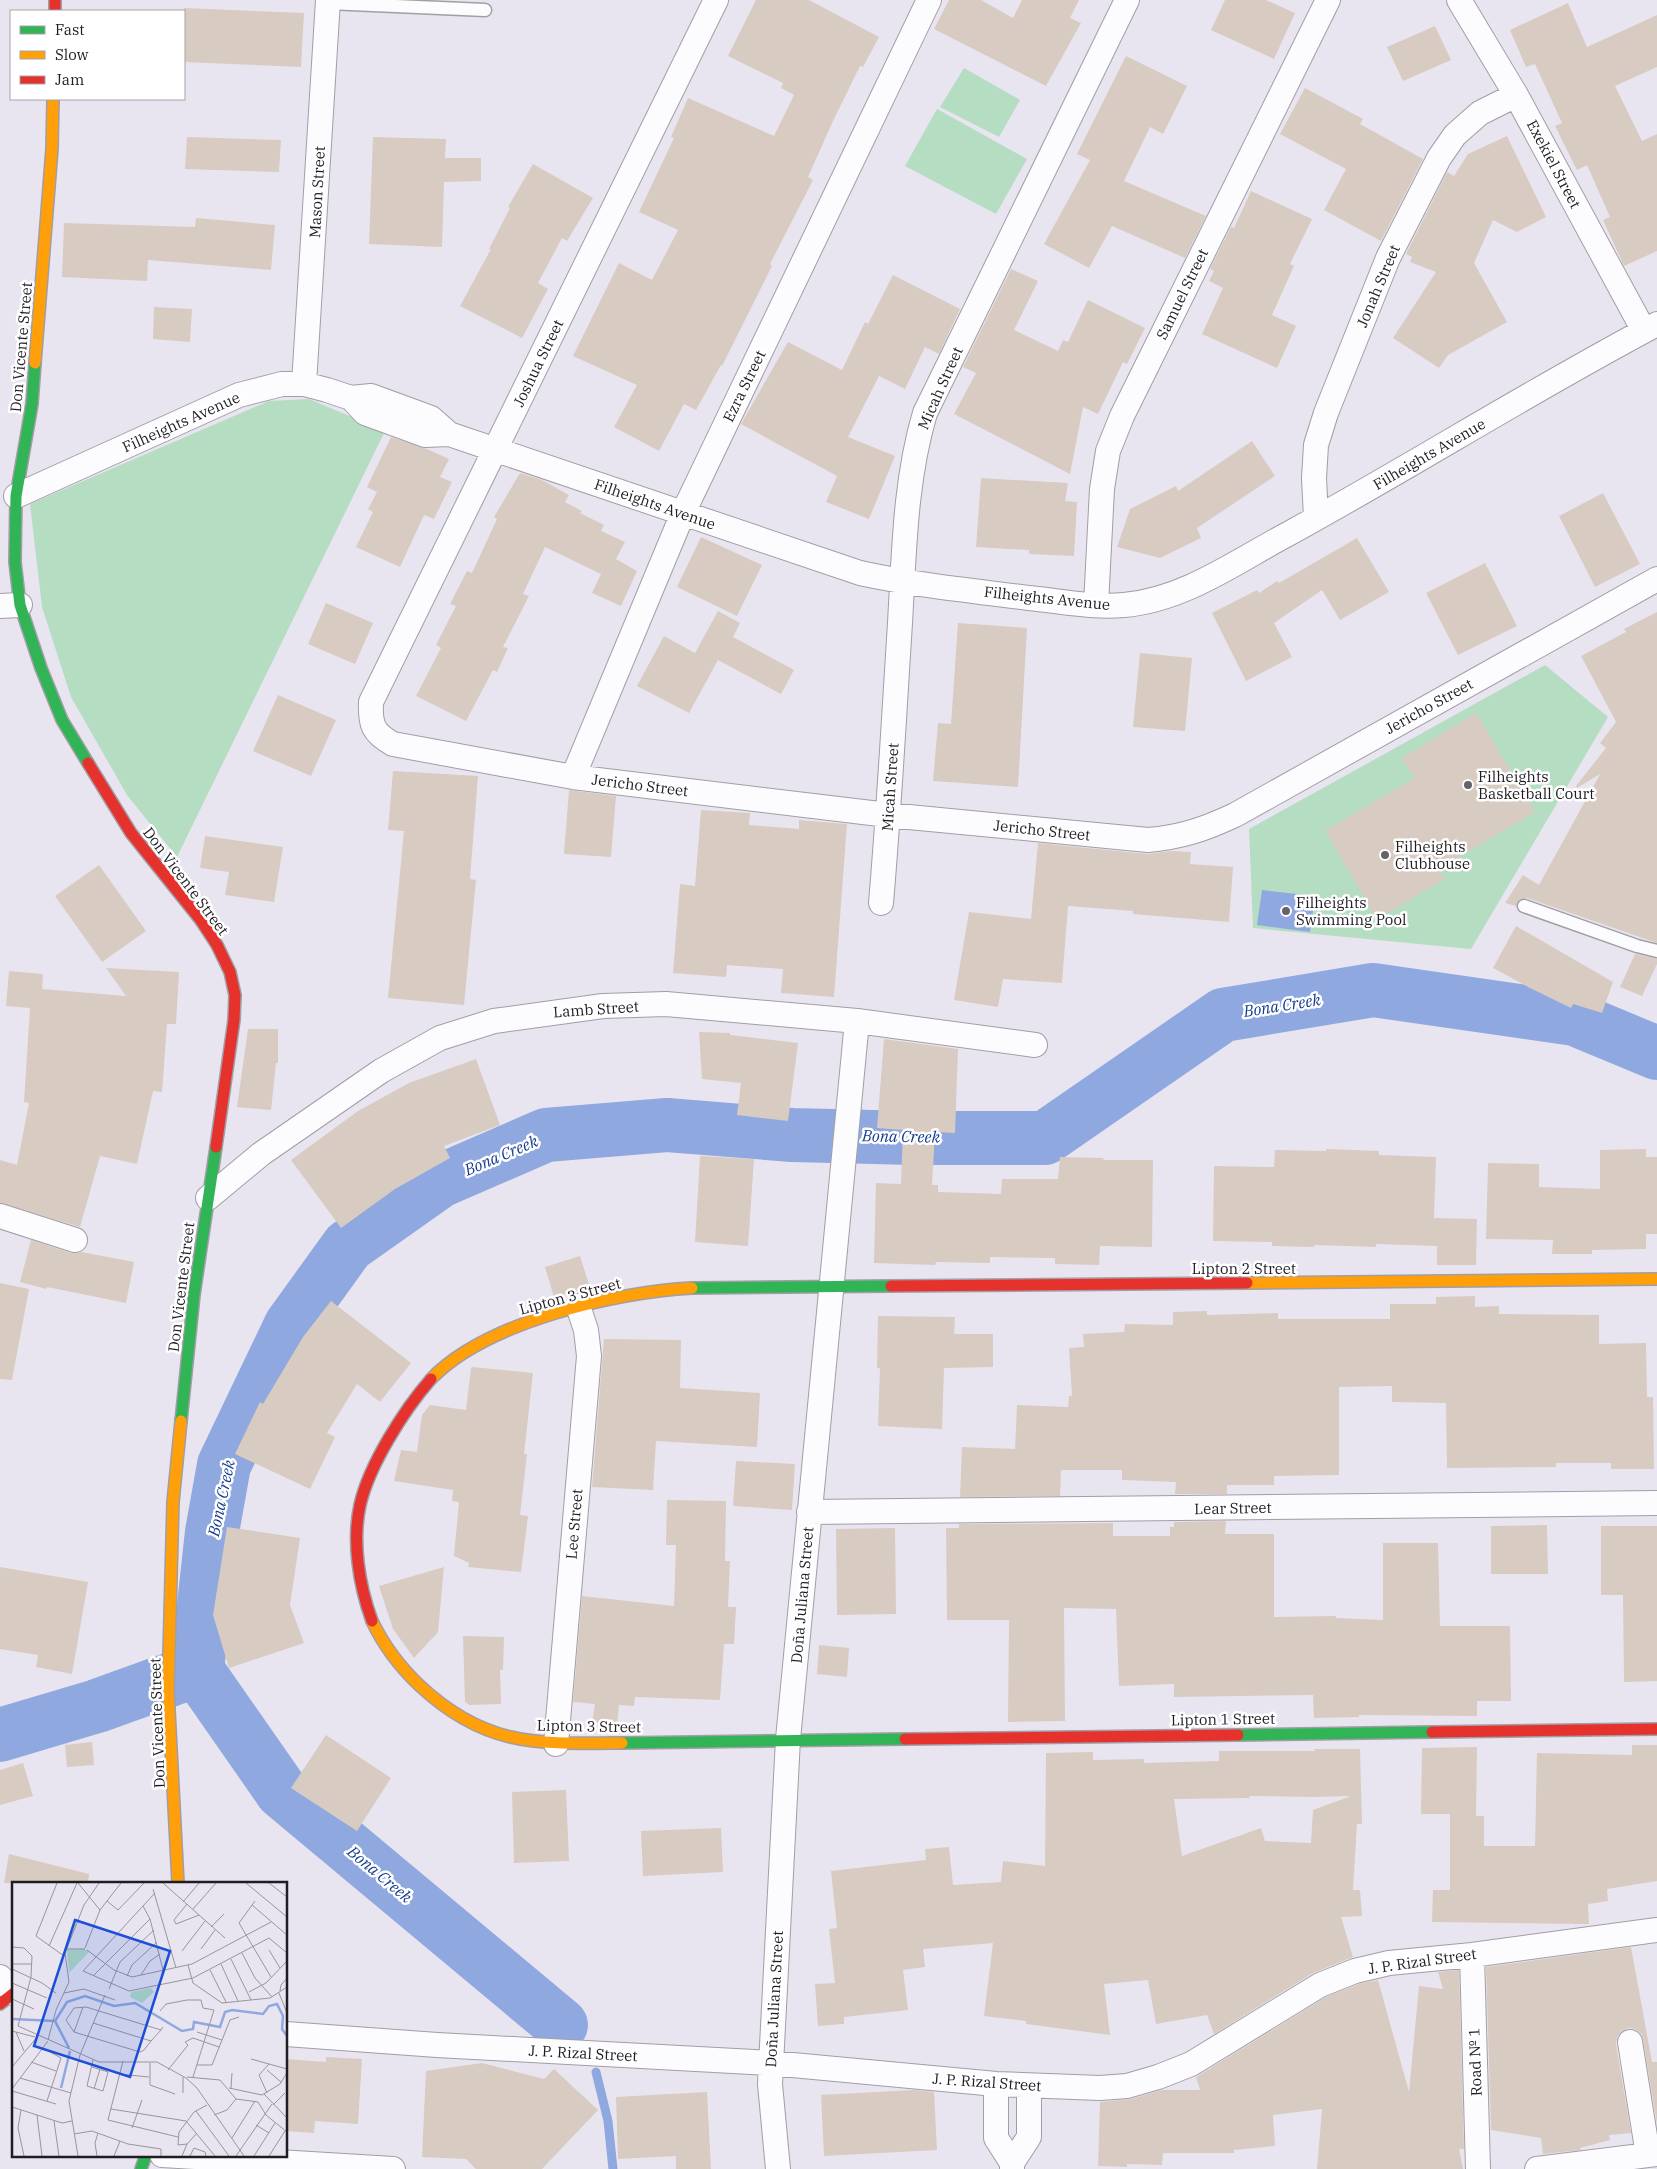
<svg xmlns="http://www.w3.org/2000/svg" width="1657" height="2169" viewBox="0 0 1657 2169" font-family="'IBM Plex Serif',serif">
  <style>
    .green { fill: #b4ddc2 }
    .water { fill: #8fa9e0 }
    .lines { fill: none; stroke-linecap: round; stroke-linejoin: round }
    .stream { stroke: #8fa9e0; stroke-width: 9 }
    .river { stroke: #8fa9e0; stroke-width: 54 }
    .building { fill: #d8cbc1; fill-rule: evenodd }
    .lane-casing { stroke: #a19ea6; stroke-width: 15 }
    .street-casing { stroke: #a19ea6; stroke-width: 26 }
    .fast-casing { stroke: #a19ea6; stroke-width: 14 }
    .slow-casing { stroke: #a19ea6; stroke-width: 14 }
    .jam-casing { stroke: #a19ea6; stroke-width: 14 }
    .lane { stroke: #fcfbfd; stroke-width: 12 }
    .street { stroke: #fcfbfd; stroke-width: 24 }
    .fast { stroke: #30b455; stroke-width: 11 }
    .slow { stroke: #ff9f0a; stroke-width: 11 }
    .jam { stroke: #e5322d; stroke-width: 11 }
    .poi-dot { fill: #66626b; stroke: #fff; stroke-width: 2 }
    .labels { text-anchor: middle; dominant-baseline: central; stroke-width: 5; stroke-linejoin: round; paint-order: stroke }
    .street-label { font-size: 15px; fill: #1f1c23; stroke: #fff }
    .poi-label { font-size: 15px; fill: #1f1c23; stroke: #fff; text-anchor: start }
    .water-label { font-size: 16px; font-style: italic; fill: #143b91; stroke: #fff }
    .inset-river { fill: none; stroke: #8fa9e0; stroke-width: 2.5 }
    .inset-road { fill: none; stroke: #98959e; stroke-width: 1 }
    .view { fill: #1d4ed8; fill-opacity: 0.15; stroke: #1d4ed8; stroke-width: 2.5 }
    .inset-edge { fill: none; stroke: #1f1c23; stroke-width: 2.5 }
  </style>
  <rect width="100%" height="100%" fill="#e9e5f0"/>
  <path class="green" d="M964,68L1020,100L999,137L940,107Z
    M937,109L1027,159L996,214L905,166Z
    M309,399L385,431L177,857L127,795L71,697L42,607L30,504L269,401Z
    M1545,665L1608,717L1471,949L1253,928L1249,829Z"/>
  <path class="water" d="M1262,890L1315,896L1310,932L1257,925Z"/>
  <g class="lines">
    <path class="stream" d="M596,2072L608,2121L613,2169"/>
    <path class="river" d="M0,1735L97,1706L197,1670
      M561,2025L282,1792L197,1670L212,1532L224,1465L291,1325L348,1246L440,1181L546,1135L667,1125L792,1135L914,1138H1045L1223,1015L1373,990L1575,1019L1657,1053"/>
  </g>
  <path class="building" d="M756,0H809L879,37L863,67L860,66L833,121L808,177L813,180L770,264L772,266L722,366L721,365L696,410L684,404L659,451L614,427L637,385L573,356L619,263L652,280L678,230L639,212L674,138L671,137L688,98L774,136L794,95L781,88L783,83L728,56Z
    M949,0H981L1013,18L1022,0H1079L1070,18L1081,23L1046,86L934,29Z
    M1225,0H1266L1295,13L1274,59L1211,30Z
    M1568,3L1587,47L1657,15V67L1615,86L1642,141L1657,134V251L1624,266L1603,220L1610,217L1587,165L1577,170L1555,126L1562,123L1535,64L1526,67L1510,30Z
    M184,8L304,13L301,67L184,62Z
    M1435,26L1451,60L1403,81L1387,47Z
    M1126,56L1187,86L1163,134L1150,127L1124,181L1206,216L1185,258L1112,226L1089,268L1044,244L1090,160L1077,154Z
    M1305,88L1363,119L1360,124L1423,159L1381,241L1324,210L1346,169L1280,134Z
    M1507,136L1546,217L1517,232L1493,220L1474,263L1507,322L1448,355L1439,368L1393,338L1436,272L1410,262L1412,257L1406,254L1447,172L1454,176L1468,154Z
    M187,137L281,140L279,172L185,169Z
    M373,137L446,139L445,158H481V181L444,182L442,247L369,244Z
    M533,164L593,198L567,241L562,238L538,283L548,289L522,338L460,306L491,249H489L510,208L508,207Z
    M1251,191L1312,219L1290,264L1294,266L1272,315L1296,326L1277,368L1202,334L1223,288L1209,281L1214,271L1210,269L1231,227L1234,228Z
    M196,218L275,225L271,270L148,260L147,281L62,277L64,223L195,227Z
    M1011,269L1038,281L1014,330L1058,351L1063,340L1068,342L1088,300L1145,328L1127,364L1123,362L1098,414L1083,407L1070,474L954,414L976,373L963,367Z
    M893,275L960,309L939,354L925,347L905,389L879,376L848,437L895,456L869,519L826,502L837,476L741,424L788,342L842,370L865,322L868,324Z
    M154,307L192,309L190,342L153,339Z
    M391,437L427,449L449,459L440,477L452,482L434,519L424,515L400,567L356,547L373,512L368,509L377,492L367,487Z
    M1252,441L1275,476L1197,528L1201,538L1160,558L1117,547L1130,509L1176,486L1178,491Z
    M520,473L542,480L569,495L565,502L582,511L580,513L604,525L601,531L625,542L616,559L637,571L621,606L592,593L601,574L545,547L523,594L529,596L503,647L508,648L497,672L493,670L466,721L416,696L441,648L436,645L456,606L450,604L467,571L472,573L497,519L494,517Z
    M981,478L1068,483L1065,501L1077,502L1074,556L1029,554V550L976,547Z
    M1603,493L1640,564L1595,587L1559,516Z
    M701,537L762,565L737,616L677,587Z
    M1357,538L1389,592L1340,620L1322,590L1274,623L1292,657L1246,681L1212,613L1257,590L1259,593L1277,581L1279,583Z
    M1485,563L1517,626L1458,655L1426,593Z
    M326,603L373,623L355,664L308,644Z
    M718,611L740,623L733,637L794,670L781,694L718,660L689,713L637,686L664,636L695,653Z
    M1657,612V943L1527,898L1519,900L1516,906L1505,903L1523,875L1539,885L1600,774L1577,788L1576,786L1606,748L1600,743L1616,722L1581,656L1626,632L1624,629Z
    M958,623L1027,628L1018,787L933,781L938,723L951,724Z
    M1140,653L1192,658L1185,731L1133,727Z
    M278,695L336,720L311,776L253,751Z
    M1476,713L1535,812L1439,869L1445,879L1377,919L1325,831L1414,778L1402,758Z
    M393,771L478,776L470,879L476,880L464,1005L388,998L404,831L388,830Z
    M569,790L616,796L611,857L564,854Z
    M701,810L750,813L749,825L799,829V820L847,824L834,997L781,993L783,969L727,965L726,977L673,973L680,884L695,886Z
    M205,836L283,847L274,902L225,895L229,872L200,868Z
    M1038,843L1147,854L1172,851L1191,852L1190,864L1233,867L1229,922L1133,914V911L1068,906L1062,983L1003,979L998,1007L954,1000L969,912L1031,919Z
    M99,865L146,931L102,962L55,896Z
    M1516,926L1613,982L1602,1013L1573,1004L1571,1008L1530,988L1493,968Z
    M1635,954L1657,959V964L1642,996L1620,987Z
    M106,968L179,972L176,1024H167L162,1092L153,1091L137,1164L100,1156L80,1227L0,1203V1160L17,1165L29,1103L24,1102L30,1008L6,1006L9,971L43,974L42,989L126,996Z
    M248,1029H278V1063H276L271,1110L237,1107Z
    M699,1032L730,1033V1035L798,1043L788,1121L737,1115L741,1083L702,1079Z
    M884,1039L958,1049L955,1133L935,1132L932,1185H938V1192L1001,1194L1002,1179H1058L1060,1157L1104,1158L1103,1160H1153L1152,1247L1100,1246L1099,1265L1055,1264V1258L990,1257V1263L936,1262L935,1265L874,1263L876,1183L901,1184L903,1130L877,1128Z
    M476,1059L500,1125L444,1146L450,1158L395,1189L341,1228L291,1160L358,1111L409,1083Z
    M1326,1149L1379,1151V1155L1436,1157L1434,1218L1477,1219L1476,1265H1437V1246L1376,1244V1247L1315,1245L1314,1247L1272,1246V1242L1213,1241L1214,1166L1274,1167L1275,1150L1326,1151Z
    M1646,1149V1157H1657V1234H1646V1249L1592,1250V1254H1552L1553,1240L1486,1239L1488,1163L1539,1164V1187L1600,1189V1150Z
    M700,1156L754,1159L748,1246L695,1242Z
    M31,1240L71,1253L81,1252L134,1262L126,1303L47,1287L46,1289L20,1282Z
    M580,1256L590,1288L554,1297L545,1267Z
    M0,1283L29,1289L12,1380L0,1379Z
    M1475,1296V1307L1499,1306V1314L1599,1315V1344L1646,1343L1647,1397H1653L1654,1469H1611V1463H1556V1467L1447,1468L1446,1403L1392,1402V1386L1339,1387V1475L1274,1476V1485H1227V1494H1175L1176,1482L1122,1480V1470H1061L1060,1496L960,1497L962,1447L1015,1449L1017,1405L1068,1407L1069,1396H1072L1069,1348L1084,1347L1083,1334L1124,1332L1125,1324L1173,1325V1312L1207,1311V1315L1278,1313V1319H1390V1304H1436V1297Z
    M331,1301L411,1363L380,1402L357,1384L327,1433L335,1437L310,1489L235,1454L260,1402L263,1404L303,1337Z
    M878,1316L955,1317L954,1334H993V1367L944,1368L942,1429L878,1426L880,1368H877Z
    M604,1339L681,1340L680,1388L760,1393L757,1447L656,1441L653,1490L592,1487Z
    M473,1367L533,1373L524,1454H527L520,1515L528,1516L521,1572L468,1567L469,1563L454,1556L459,1502L452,1501L453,1490L394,1481L401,1450L417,1452L422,1415L430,1405L466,1410L471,1368Z
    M736,1461L795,1464L792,1510L733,1506Z
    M667,1500L726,1501L725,1561H730L728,1607H736L734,1644H724L720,1700L635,1697L634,1706L619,1705L617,1726L592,1723L595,1704L573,1702L582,1596L674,1606L676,1545H666Z
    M1226,1521L1225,1534H1274V1617L1336,1616V1618L1383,1620V1543H1438L1440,1626H1510L1511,1701H1477V1716L1359,1715V1717L1314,1718L1313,1695L1174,1697V1684L1119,1686L1116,1609L1064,1608L1065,1721L1008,1722L1009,1620H947L946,1528H959V1524L1113,1523V1536H1170V1527H1174V1522Z
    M1547,1525L1548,1574H1491V1526Z
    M1601,1526H1657V1681L1624,1682L1623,1595H1601Z
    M227,1527L300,1538L290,1605L304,1643L229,1668L213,1615Z
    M895,1528L896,1614L837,1615L836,1529Z
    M0,1567L88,1582L72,1674L36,1667L38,1655L0,1649Z
    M444,1567L438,1632L414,1658L393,1629L379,1586Z
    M463,1636L504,1637L503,1670H500L501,1704L469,1705L465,1702Z
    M819,1645L849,1648L847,1677L817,1674Z
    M326,1735L391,1778L357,1831L291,1788Z
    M92,1742L94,1765L67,1767L65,1745Z
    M1632,1745H1657V1881L1607,1889L1608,1901L1588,1904L1589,1924L1432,1922L1433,1890H1450V1814H1421L1422,1748L1477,1747L1476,1816H1484V1846H1535L1537,1753L1632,1755Z
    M1314,1749H1360L1362,1824H1357L1353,1890H1360L1362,1916L1341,1917L1353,1957L1313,1973L1214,2034L1207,2015L1156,2024L1148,1980L1104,1984L1110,2035L1026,2024V2021L984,2016L993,1943L923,1949L925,1967L903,1970L908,2010L844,2017V2024L818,2026L815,1984L835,1983L829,1929L837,1928L831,1871L926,1860L925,1849L949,1847L953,1885L1001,1882L1003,1861L1045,1866L1046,1753L1093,1752V1760L1144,1759V1763L1219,1761V1751H1315ZM1249,1796L1315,1797L1351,1796L1313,1810L1311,1843L1265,1841L1261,1828L1182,1856L1174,1799L1250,1798Z
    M23,1763L33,1796L0,1805V1770Z
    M566,1790L569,1861L514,1863L512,1792Z
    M721,1828L723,1872L643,1876L641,1831Z
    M9,1854L89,1874L88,1883H4Z
    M1631,1947L1652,2062H1657V2124L1643,2039L1641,2034L1635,2029L1628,2028L1621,2032L1617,2037L1616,2044L1631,2133L1609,2135L1610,2140L1580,2148L1581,2150L1543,2154L1541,2138L1491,2130L1486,1967Z
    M1459,1970L1464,2149H1459L1463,2169H1317L1322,2109L1273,2115L1275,2146L1234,2150V2153H1163L1162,2165L1127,2164V2167L1098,2166L1100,2102L1131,2099L1162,2090H1200L1196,2077L1326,1997L1359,1984L1378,1980L1409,2092L1419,1986L1443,1989L1438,1972Z
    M326,2057L362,2059L358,2124L315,2121L314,2133L286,2131V2059L326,2062Z
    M482,2063L544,2079L554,2069L598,2110L542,2169H476L466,2159L422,2157L426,2071Z
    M914,2090L934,2092L937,2150L824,2156L821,2095Z
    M707,2092L711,2169H676V2156L618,2159L616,2097Z"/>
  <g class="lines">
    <defs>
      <path id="lane" d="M328,3L485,10
        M1524,906L1637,946L1657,951"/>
      <path id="street" d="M716,0L371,702C370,725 373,733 393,744L573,777L888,815L1148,840C1182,837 1205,829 1235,815L1657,579
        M1459,0L1516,95L1644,331
        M304,384L328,0
        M351,398L371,396L431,418L449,434
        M16,496L239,395L282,384H304L327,390L351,398L365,413L425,435L449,434L860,573C915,585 972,591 1029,598C1060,601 1093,608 1124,605C1184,600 1237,561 1288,534C1412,466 1532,390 1657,324
        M1316,518L1314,478L1316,445L1326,413L1388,258L1439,158L1455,135L1480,113L1516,95
        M1096,605L1102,489L1108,451L1122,416L1328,0
        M0,606L20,605
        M573,777L683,513L929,0
        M881,903C889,810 894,717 900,623C904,553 905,480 925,413L1127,0
        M208,1198L261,1154L381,1071L440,1038L494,1021L603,1006L666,1004L857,1021L1035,1045
        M0,1216L75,1240
        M809,1512L1657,1503
        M556,1744L589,1356L586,1330L578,1306
        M1472,1955L1478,2169
        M0,1977L14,1993
        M286,2034L437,2045L771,2063L996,2084L1100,2088L1127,2086L1158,2077L1191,2064L1320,1985L1355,1971L1389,1963L1472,1955L1657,1930
        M1630,2042L1648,2155
        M996,2084V2138L1012,2163V2169
        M162,2155L393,2169
        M1012,2163L1029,2137V2086
        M778,2169L770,2084L788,1739L857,1021
        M1537,2169L1657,2154"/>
      <path id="fast" d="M35,363L32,404L16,496L15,562L20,605L41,668L62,720L88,763
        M692,1288L891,1286
        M181,1421L194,1295L216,1147
        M1238,1735L1432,1732
        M622,1743L905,1739
        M141,2169L146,2155"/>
      <path id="slow" d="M35,363L52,149L53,99
        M1247,1283L1657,1279
        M431,1379C486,1322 615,1292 692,1288
        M372,1621C384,1646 399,1666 419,1685C485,1747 537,1744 622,1743
        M178,1883L168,1691L173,1502L181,1421"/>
      <path id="jam" d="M55,0V11
        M88,763L131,833L200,919L217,945L230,972L235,995L234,1020L216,1147
        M891,1286L1247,1283
        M372,1621C359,1585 352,1542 360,1505C369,1465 404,1410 431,1379
        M1432,1732L1657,1729
        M905,1739L1238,1735
        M0,2004L14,1993"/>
    </defs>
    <use href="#lane" class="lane-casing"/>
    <use href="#street" class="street-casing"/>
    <use href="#fast" class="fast-casing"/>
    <use href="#slow" class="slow-casing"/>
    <use href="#jam" class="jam-casing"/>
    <use href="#lane" class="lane"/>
    <use href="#street" class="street"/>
    <use href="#fast" class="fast"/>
    <use href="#slow" class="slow"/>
    <use href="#jam" class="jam"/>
  </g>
  <g class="poi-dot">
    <circle cx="1468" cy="785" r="5"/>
    <circle cx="1385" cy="855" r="5"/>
    <circle cx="1286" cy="911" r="5"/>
  </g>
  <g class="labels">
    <g class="street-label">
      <text transform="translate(1554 164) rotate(62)">Exekiel Street</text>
      <text transform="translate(317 192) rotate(-87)">Mason Street</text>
      <text transform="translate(1378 286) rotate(-67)">Jonah Street</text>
      <text transform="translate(1182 294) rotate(-64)">Samuel Street</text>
      <text transform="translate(21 347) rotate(-85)">Don Vicente Street</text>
      <text transform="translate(538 363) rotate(-64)">Joshua Street</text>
      <text transform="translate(744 386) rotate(-64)">Ezra Street</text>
      <text transform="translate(940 388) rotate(-66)">Micah Street</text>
      <text transform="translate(181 422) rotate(-24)">Filheights Avenue</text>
      <text transform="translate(1429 454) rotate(-30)">Filheights Avenue</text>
      <text transform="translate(655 504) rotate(19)">Filheights Avenue</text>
      <text transform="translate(1047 598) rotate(6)">Filheights Avenue</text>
      <text transform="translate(1429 706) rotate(-29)">Jericho Street</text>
      <text transform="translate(640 785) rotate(7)">Jericho Street</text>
      <text transform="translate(890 787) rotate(-86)">Micah Street</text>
      <text transform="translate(1042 830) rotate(6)">Jericho Street</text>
      <text transform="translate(186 881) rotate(53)">Don Vicente Street</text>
      <text transform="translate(596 1009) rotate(-4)">Lamb Street</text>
      <text x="1244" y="1268">Lipton 2 Street</text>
      <text transform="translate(181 1287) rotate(-83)">Don Vicente Street</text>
      <text transform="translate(570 1296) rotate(-15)">Lipton 3 Street</text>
      <text transform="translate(1233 1508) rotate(-1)">Lear Street</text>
      <text transform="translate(574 1524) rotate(-85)">Lee Street</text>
      <text transform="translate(802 1595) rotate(-85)">Doña Juliana Street</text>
      <text transform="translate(1223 1719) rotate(-1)">Lipton 1 Street</text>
      <text transform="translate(157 1723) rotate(-92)">Don Vicente Street</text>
      <text transform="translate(589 1726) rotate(1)">Lipton 3 Street</text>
      <text transform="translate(1422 1961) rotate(-8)">J. P. Rizal Street</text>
      <text transform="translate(774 1999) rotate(-87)">Doña Juliana Street</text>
      <text transform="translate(583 2053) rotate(3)">J. P. Rizal Street</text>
      <text transform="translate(1475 2062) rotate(-92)">Road № 1</text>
      <text transform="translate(987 2082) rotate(4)">J. P. Rizal Street</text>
    </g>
    <g class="poi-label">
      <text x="1478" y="776">Filheights<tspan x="1478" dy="17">Basketball Court</tspan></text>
      <text x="1395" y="846">Filheights<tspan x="1395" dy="17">Clubhouse</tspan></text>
      <text x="1296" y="902">Filheights<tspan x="1296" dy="17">Swimming Pool</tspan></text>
    </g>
    <g class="water-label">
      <text transform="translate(1282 1005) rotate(-9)">Bona Creek</text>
      <text transform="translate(901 1136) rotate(1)">Bona Creek</text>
      <text transform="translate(501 1155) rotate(-23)">Bona Creek</text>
      <text transform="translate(221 1498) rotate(-78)">Bona Creek</text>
      <text transform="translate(380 1874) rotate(40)">Bona Creek</text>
    </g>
  </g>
  <g transform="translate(12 1882)">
    <rect width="275" height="275" fill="#e9e5f0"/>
    <path d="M73,67L77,70L57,91L55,68ZM139,106L142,110L130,121L118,115L119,110Z" fill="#b4ddc2"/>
    <path class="inset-river" d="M0,137L43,139M57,166L43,139L55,120L73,114L102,124L123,121L170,149L181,147L182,140L208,145L213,130L220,128L251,132L257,124L265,122L271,134L270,147L275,154M49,206L58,169"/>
    <path class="inset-road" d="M45,1L24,54L52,74M66,1L88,28M151,1L213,56M234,1L275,35M257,1L275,15M141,7L164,86M143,11L71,89L117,109L181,96L257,56L275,71M95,19L106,28L132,1M243,19L227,41L259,95M171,20L187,1M175,22L162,38L164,42L187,33M240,23L275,53M131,24L138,37L151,88M181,27L204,1M199,45L212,32M37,64L65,1M0,65L12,66L20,74L19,95L6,144L87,180H145L174,196L185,206L232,274M73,66L88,28L109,1M54,67H73M189,67L203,48M75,68L102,88L120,95L180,82L259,40M257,68L268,86M170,69L193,39M230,71L243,96L260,115M219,77L239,118M0,82H20M209,82L226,119M176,83L181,101L210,121L258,116L275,105M0,87L30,101L44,111M198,88L214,120M129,93L138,79L148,72M81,94L138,37M115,94L120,83L145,60M0,101L35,116M97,107L108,80L142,48M268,109L269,103L275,96M237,110L254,101L275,79M52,111L72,107L103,118M267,111L275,131M0,117L22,127M148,129L154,122L175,118H189L191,126L202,128L181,195M81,141L139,159M149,148L74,125L62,126L54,138L62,150L128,170L132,168L139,159L149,148L151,145M0,149L23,155M4,150L12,169M62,150L71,125M185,150L210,158M36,158L44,128L57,100L53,71L72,23L87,1M173,160L181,156L207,165M31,166L49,176L35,219M239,177L275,187M111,179L96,238L166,255M19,180L44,189M138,181V203L163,212M185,183H200L218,138L227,135M0,185L26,154M80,185L96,190L91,209L75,204L81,178M156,188L176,163L173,160M255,188L269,200M107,192L137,195M171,195V211M175,195L208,198L224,217L246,220L254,233L275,250M8,196L59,211M217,206L250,213L268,202L275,191M219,206L220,191M0,207L36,159M82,207L88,187M0,209L44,222M255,211L247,193L257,182M252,212L275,236M261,223L273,211M0,225L50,241L60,239M99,227L174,239L203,274M9,228L6,246L12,274M184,229L217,274M25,233L30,274M202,233L215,228L224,217M42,239L47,274M244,243L257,251M120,246L130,218M62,252L80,249L116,262L149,267V274M220,256L243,219M175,262L166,263L167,250L182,230L195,223M66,274L57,219L68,173L93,113M85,274L83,261L86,251M102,274L108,259M170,274L175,262L185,251M178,274L182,266L193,270L194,274M224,274L260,222M242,274L263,241M257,274L273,249"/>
    <path class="view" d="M63,38L158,69L118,195L22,164Z"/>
    <rect width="275" height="275" class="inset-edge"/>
  </g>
  <rect x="10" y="10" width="175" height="90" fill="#ffffff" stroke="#a5a4a7"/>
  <rect x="20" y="26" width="25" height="8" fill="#30b455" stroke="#a5a4a7"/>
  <text x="55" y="35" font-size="15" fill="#1f1c23">Fast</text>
  <rect x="20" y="51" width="25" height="8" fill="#ff9f0a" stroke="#a5a4a7"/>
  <text x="55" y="60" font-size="15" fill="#1f1c23">Slow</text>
  <rect x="20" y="76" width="25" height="8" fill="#e5322d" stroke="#a5a4a7"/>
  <text x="55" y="85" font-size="15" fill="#1f1c23">Jam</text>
</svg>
